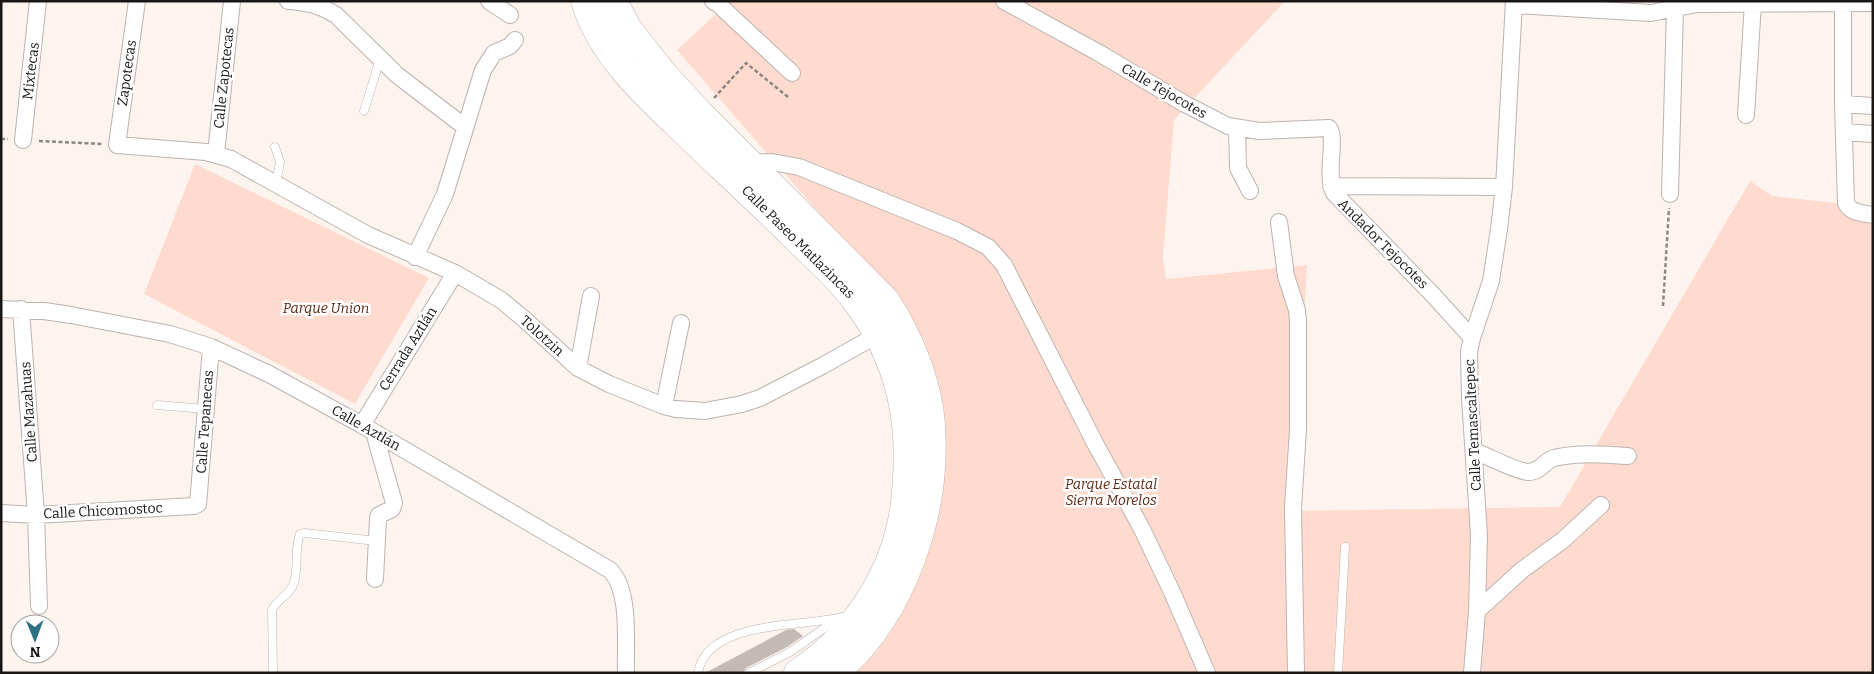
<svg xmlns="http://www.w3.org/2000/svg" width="1874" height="674" viewBox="0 0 1874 674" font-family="Bitter,serif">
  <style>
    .green { fill: #ffdbcf }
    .building { fill: #c3bab6 }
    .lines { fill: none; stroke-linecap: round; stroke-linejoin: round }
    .lane-casing { stroke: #bcb3af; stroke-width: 9 }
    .street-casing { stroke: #bcb3af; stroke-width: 18 }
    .highway-casing { stroke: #bcb3af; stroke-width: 29 }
    .path { stroke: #8d8784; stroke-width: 2.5; stroke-dasharray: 4 2.5; stroke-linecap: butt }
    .lane { stroke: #fff; stroke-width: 8 }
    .street { stroke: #fff; stroke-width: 16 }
    .highway { stroke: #fff; stroke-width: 28 }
    .labels { text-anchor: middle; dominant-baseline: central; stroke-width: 5; stroke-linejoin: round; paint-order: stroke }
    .street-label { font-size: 14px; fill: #191615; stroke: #fff }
    .park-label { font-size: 14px; font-style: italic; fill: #5f2814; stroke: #fff }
  </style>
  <rect width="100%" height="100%" fill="#fdf4f0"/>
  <path class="green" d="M710,1H1285L1174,120L1163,257L1166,279L1307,265L1292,511L1560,507L1750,181L1772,196L1873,207V673H802L906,566L913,321L677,50L718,12Z
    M195,164L429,278L355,404L144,294Z"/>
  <path class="building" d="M794,629L803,636L787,647L746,668L743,673H705L786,630Z"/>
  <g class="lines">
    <defs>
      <path id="lane" d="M364,111L380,59
        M275,147L280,162L276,183
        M157,405L206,409
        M273,673L272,610C277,599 291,595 294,582C299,567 294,549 300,534L305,533L376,541
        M698,673C707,618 807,628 846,616
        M749,673L790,652L836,620
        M1338,673L1345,547"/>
      <path id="street" d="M137,1L117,145L206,152L231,159L368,235L455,273L479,287L501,300L524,319L578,368L609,384L664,406L676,409L705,411L742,404L760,398L822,366L879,334
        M288,1C306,2 320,5 336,15L397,75L465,127
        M489,1L510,15
        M713,1L718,4L792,73
        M1004,1L1099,53L1185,104L1228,126L1259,131L1329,128C1337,138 1325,175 1334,193L1434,296L1472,338
        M1843,1V104L1846,203C1850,213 1863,213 1873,215
        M1514,5L1651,13L1697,4L1873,3
        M1843,104L1873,106
        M1746,115L1753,3
        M1237,128L1238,168L1250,191
        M1844,132L1873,134
        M23,140L38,1
        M216,154L232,1
        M747,163L772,162L799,167L957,231L988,247L1004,265L1096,445L1142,529L1172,592L1207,673
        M1331,186L1504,187
        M1670,194L1675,8
        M1279,222L1286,276L1297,310L1298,321V429L1293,508L1296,673
        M415,257L445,194L483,70L494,53L510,46L515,40
        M1,309L44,311L71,315L170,334L211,347L269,374L362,425L610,570C631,591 625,643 626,673
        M21,309L36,515L39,606
        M578,368L591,296
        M664,406L681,323
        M362,425L455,273
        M374,432L394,503L392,509L379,515L378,518L375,579
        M1474,451C1488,456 1515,471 1528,472C1541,472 1544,461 1554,458C1578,452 1604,455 1628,456
        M1,513L36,515L194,506L198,504L211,347
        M1477,611L1522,570L1563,540L1601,505
        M1472,673L1477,611L1479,535L1470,398L1469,352L1472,338L1491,281L1499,229L1504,187L1514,1"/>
      <path id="highway" d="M585,1C601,52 639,88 676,123C715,161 755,197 793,235C814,256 837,275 854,298C902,360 914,425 905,502C897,571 857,634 798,673
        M613,1L627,28L663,74L700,114L885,300C908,334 929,385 931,427C937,513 902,617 834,673"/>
    </defs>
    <use href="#lane" class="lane-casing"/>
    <use href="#street" class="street-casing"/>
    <use href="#highway" class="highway-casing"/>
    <path class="path" d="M714,98L746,63L788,97
      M1,139H8
      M39,141L103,144
      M1663,306L1669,208"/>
    <use href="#lane" class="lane"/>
    <use href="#street" class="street"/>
    <use href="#highway" class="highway"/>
  </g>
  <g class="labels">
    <g class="street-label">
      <text transform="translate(31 71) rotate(-83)">Mixtecas</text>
      <text transform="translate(127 73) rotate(-82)">Zapotecas</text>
      <text transform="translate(224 78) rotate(-84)">Calle Zapotecas</text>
      <text transform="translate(1164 91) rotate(30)">Calle Tejocotes</text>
      <text transform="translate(798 242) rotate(45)">Calle Paseo Matlazincas</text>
      <text transform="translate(1383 244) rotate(45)">Andador Tejocotes</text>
      <text transform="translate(542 336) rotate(42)">Tolotzin</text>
      <text transform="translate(408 349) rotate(-58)">Cerrada Aztlán</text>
      <text transform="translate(29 412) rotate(-94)">Calle Mazahuas</text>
      <text transform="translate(205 422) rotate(-86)">Calle Tepanecas</text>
      <text transform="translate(1473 425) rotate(-93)">Calle Temascaltepec</text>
      <text transform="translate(366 428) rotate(30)">Calle Aztlán</text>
      <text transform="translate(103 511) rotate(-3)">Calle Chicomostoc</text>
    </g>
    <g class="park-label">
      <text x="326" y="308">Parque Union</text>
      <text x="1111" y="484">Parque Estatal<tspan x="1111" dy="16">Sierra Morelos</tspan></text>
    </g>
  </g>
  <rect width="1874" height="674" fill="none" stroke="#191615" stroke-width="5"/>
  <g transform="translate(35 639) rotate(179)"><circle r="24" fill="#ffffff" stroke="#a3a2a1"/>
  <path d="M0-4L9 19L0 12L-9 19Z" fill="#2e7083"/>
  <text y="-8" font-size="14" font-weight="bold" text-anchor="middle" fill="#191615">N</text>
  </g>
</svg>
